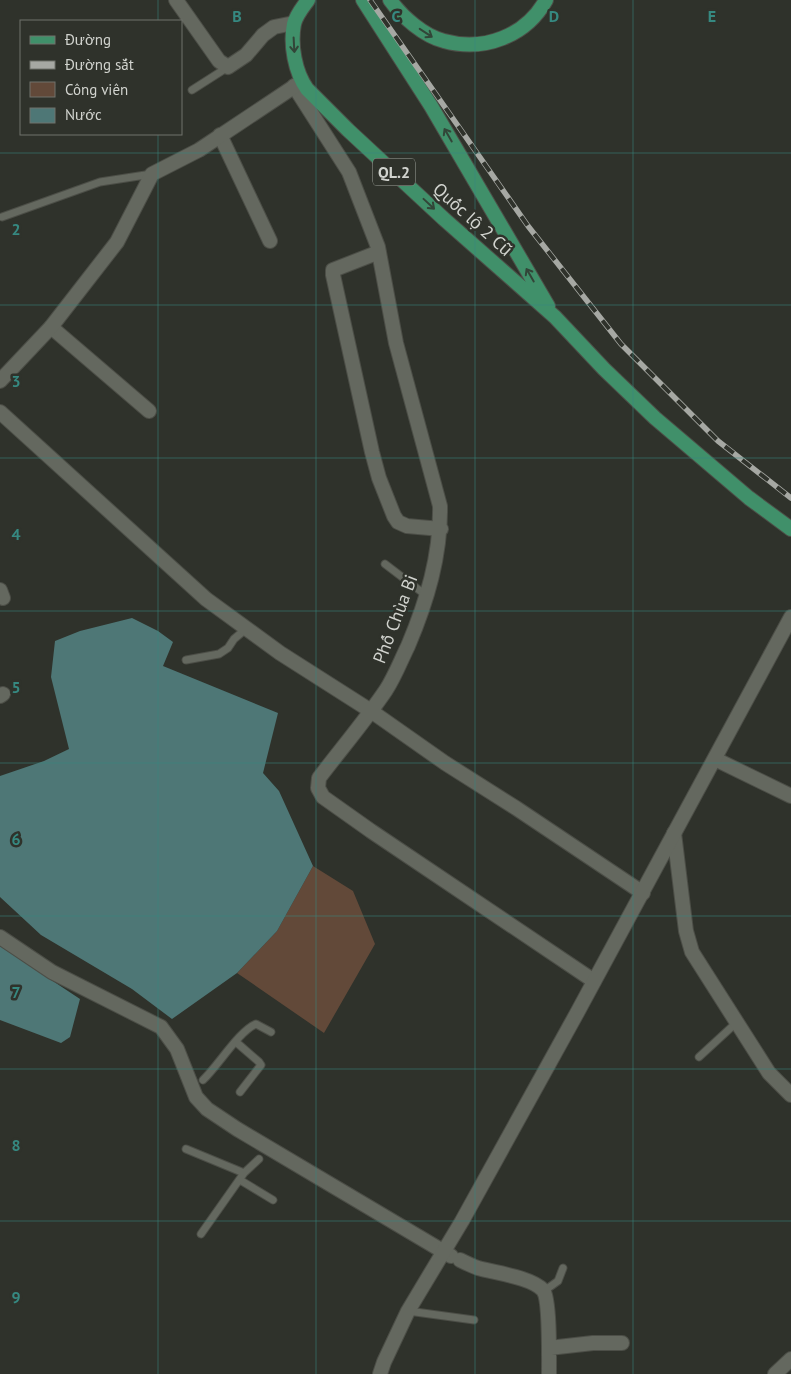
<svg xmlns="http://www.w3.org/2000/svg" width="791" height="1374" viewBox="0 0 791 1374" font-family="'PT Sans',sans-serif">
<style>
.green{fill:#624939}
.water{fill:#4e7776}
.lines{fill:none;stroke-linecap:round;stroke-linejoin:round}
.service-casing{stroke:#4c4e47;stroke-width:9}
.minor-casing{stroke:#4c4e47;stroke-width:16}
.tertiary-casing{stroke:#4c4e47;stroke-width:16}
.primary-casing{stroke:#4c4e47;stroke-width:16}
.service{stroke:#64685f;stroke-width:7}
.minor{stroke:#64685f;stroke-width:14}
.tertiary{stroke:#64685f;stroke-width:14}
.primary{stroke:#40906a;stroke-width:14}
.rail-casing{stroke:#a6a8a3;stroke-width:5.5}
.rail{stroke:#2f322b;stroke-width:4;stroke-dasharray:11;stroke-linecap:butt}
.oneway{stroke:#324538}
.grid{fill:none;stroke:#368981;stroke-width:1;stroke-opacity:0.55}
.labels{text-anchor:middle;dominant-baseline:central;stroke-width:5;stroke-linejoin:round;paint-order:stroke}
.shield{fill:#2f322b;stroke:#a0a39d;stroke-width:1}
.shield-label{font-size:16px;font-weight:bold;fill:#d1d3ce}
.street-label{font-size:18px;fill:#d1d3ce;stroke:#2f322b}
.grid-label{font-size:16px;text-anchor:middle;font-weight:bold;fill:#368981;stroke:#2f322b;stroke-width:5;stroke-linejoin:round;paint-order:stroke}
</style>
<rect width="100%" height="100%" fill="#2f322b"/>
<path class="green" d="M313 866 353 891 375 944 324 1033 237 973 277 931Z"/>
<path class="water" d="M132 618 158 631 173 642 163 666 278 713 263 773 279 791 313 866 277 931 237 973 172 1019 132 989 41 935 0 897V776L44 761 69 749 51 677 55 641 80 631Z
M0 946 80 999 70 1037 61 1043 0 1020Z"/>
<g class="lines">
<g class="service-casing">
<path id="service" d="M192 90 228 67
M2 217 100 182 152 174
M385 564 427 596
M186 660 219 654 228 648 234 639 247 628
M236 1042 259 1062 261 1065 240 1092
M699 1057 736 1023
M203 1080C218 1066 239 1031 256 1024L271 1032
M186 1149 244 1173
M240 1180 273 1200
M201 1234 244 1173 259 1159
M544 1291 558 1281 563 1268
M408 1311 474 1320"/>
</g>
<g class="minor-casing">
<path id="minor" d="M176 0 219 61 228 67 246 55 263 35 274 27 294 23
M294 86 349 172 378 247 396 343 440 506C441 555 427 601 408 646 401 660 395 676 386 690 365 721 341 749 319 778L318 788 323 797 371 831 594 981
M220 135 270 241
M379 252 333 270V275L372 452 379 478 394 516 398 522 407 526 441 529
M51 327 149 411
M0 412 206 599 280 653 371 711 445 763 516 808 643 893
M0 590 3 598
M0 696 3 694
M715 759 791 796
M674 833 686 931 692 952 769 1073 791 1095
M0 937 52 972 161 1027 177 1049 196 1097 207 1109 237 1129 451 1256
M460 1260C466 1263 472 1266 478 1268 495 1273 531 1277 543 1290 550 1299 549 1359 549 1374
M549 1348 593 1343H622
M775 1374 791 1359"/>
</g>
<g class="tertiary-casing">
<path id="tertiary" d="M0 381 51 327 117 242 152 174 199 150 301 82
M380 1374 384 1362 408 1311 462 1221 577 1013 791 617"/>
</g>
<g class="primary-casing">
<path id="primary" d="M308 0C303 7 296 15 294 24 290 45 295 72 307 89L348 130 444 219 555 317 604 369 655 418 749 498 791 529
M363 0 431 106 548 306
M390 0C402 17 424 36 444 41 484 52 526 36 546 0"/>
</g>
<use href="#service" class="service"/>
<use href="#minor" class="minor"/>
<use href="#tertiary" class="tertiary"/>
<use href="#primary" class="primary"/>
<g class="rail-casing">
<path id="rail" d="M370 0 528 226 621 344 718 441 791 498"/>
</g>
<use href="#rail" class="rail"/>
</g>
<defs><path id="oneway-shaft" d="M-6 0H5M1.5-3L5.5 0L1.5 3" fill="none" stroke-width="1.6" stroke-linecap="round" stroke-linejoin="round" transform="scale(1.25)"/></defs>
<g class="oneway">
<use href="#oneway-shaft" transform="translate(426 33) rotate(33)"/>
<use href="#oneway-shaft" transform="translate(294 45) rotate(87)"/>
<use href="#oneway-shaft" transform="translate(448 135) rotate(-120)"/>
<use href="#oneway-shaft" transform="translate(429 204) rotate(43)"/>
<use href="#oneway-shaft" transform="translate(530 275) rotate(-120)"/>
</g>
<path class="grid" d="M158 0V21M316 0V1374M475 0V1374M633 0V1374M158 134V1374M0 153H791M0 305H791M0 458H791M0 611H791M0 763H791M0 916H791M0 1069H791M0 1221H791"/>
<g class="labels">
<rect class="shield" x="373" y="158.5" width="42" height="27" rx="4"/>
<g class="shield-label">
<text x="394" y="172">QL.2</text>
</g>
<g class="street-label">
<text transform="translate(473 219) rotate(42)">Quốc lộ 2 Cũ</text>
<text transform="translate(395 619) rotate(-69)">Phố Chùa Bi</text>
</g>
</g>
<g class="grid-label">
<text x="237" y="22">B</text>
<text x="396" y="22">C</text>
<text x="554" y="22">D</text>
<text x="712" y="22">E</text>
<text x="16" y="235">2</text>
<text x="16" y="387">3</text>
<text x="16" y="540">4</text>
<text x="16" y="693">5</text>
<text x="16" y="845">6</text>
<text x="16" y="998">7</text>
<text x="16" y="1151">8</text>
<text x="16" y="1303">9</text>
</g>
<rect x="20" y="20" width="162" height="115" fill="#2f322b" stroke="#70726c"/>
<rect x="30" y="36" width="25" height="8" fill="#40906a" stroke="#70726c"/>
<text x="65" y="45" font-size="15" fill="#d1d3ce">Đường</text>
<rect x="30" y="61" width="25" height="8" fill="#a6a8a3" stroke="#70726c"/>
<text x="65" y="70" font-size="15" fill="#d1d3ce">Đường sắt</text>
<rect x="30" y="82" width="25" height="15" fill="#624939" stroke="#70726c"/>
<text x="65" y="95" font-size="15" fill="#d1d3ce">Công viên</text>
<rect x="30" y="108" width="25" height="15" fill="#4e7776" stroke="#70726c"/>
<text x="65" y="120" font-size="15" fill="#d1d3ce">Nước</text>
</svg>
